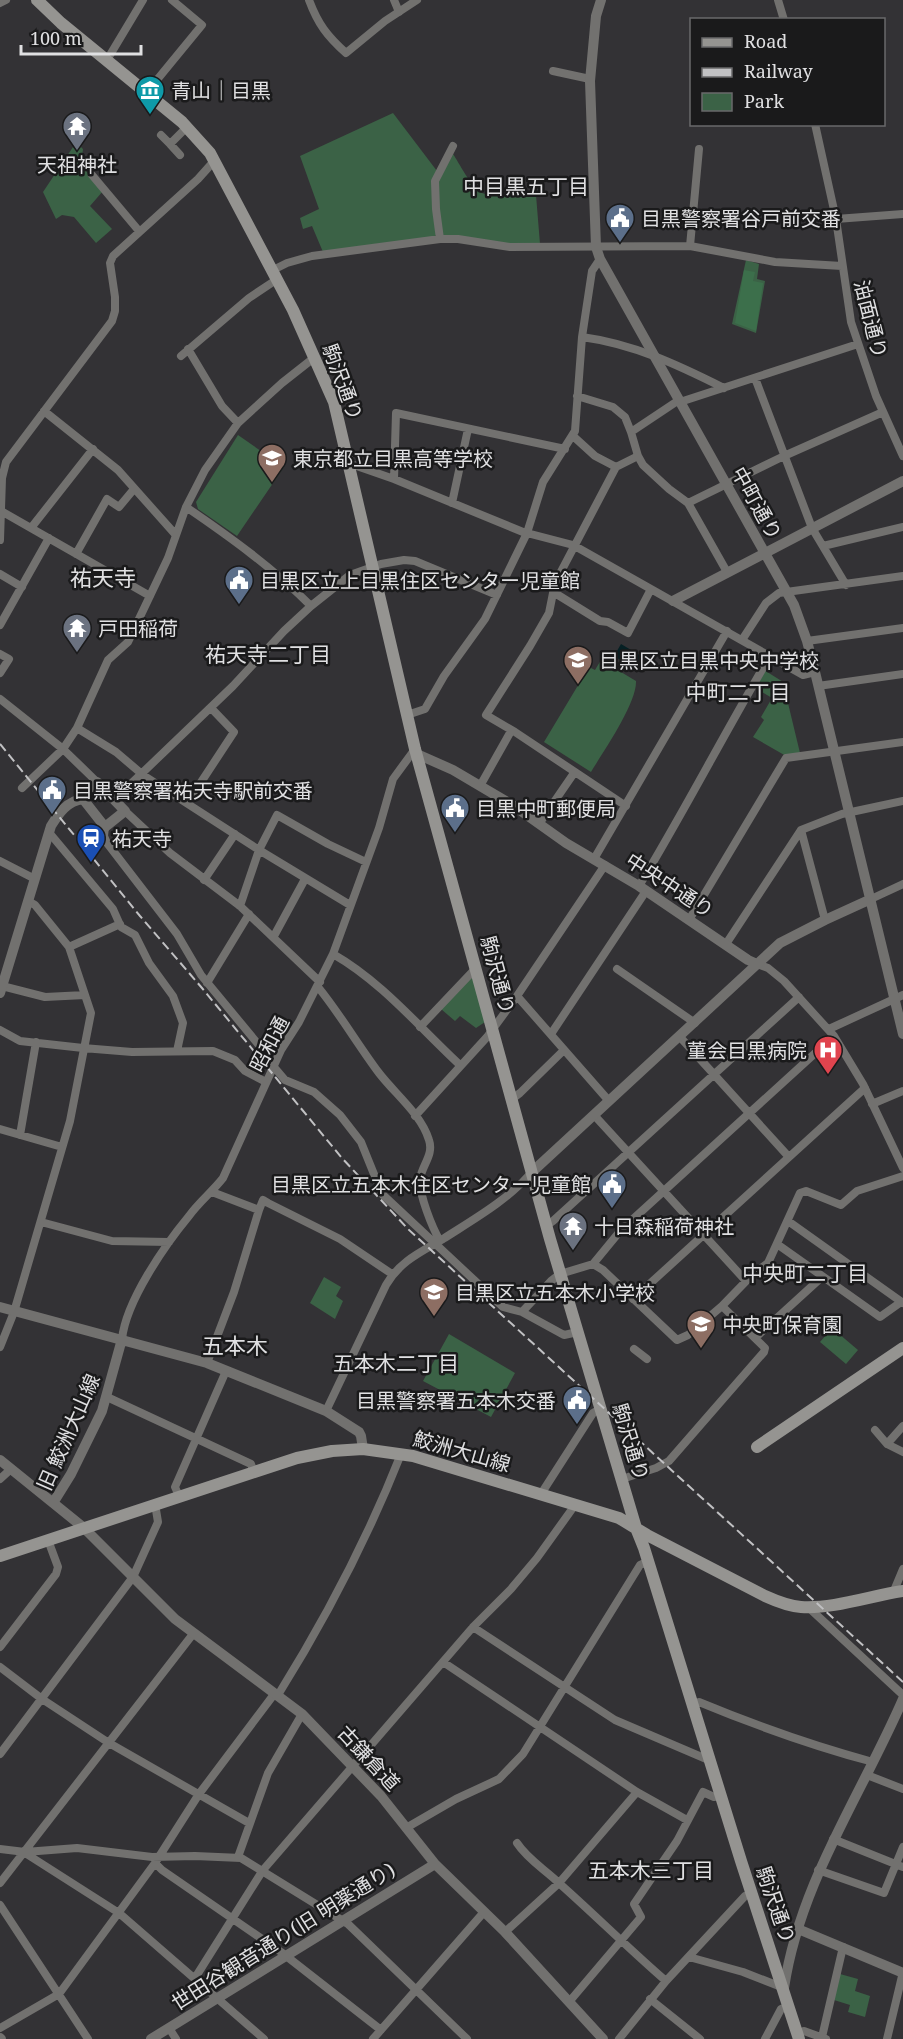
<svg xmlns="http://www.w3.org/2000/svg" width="903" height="2039" viewBox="0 0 903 2039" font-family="'Noto Serif','Noto Sans JP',serif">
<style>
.green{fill:#3b6246}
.forest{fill:#3c6f4b}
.water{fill:#062024}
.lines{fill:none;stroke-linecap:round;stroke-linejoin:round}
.minor{stroke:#72716f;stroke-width:8}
.tertiary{stroke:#72716f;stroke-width:10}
.secondary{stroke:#959491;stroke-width:12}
.rail{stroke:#c1c1c3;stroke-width:2;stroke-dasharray:9 4.5;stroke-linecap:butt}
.labels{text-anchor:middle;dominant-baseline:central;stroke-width:5;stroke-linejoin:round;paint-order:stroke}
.poi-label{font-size:20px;fill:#e0e0e2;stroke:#1a1a1b;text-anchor:start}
.street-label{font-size:20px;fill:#e0e0e2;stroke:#1a1a1b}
.neighbourhood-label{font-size:21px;fill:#e0e0e2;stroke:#1a1a1b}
.quarter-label{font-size:22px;fill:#e0e0e2;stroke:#1a1a1b}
</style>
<rect width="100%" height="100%" fill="#333235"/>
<path class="green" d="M393 113 437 171 436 235 434 237 323 252 312 226 303 229 300 218 319 209 300 156Z
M80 146 83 149 81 165 103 191 90 206 112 229 96 243 74 217 62 215 56 219 43 192 73 147 76 149Z
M453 154C459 163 471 186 480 192 490 198 522 194 536 195L540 244H503L445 237 442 234 438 208V182Z
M746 260 759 264 757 279 765 281 756 333 732 324Z
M238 435 284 467 237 536 198 509 196 502Z
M601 660 636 681C637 703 603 752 591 772L544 742 589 667 595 670Z
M764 670 788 685 787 699 800 753 786 756 753 737 764 720 761 717 772 698 754 687Z
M473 975 485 1022 476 1028 460 1016 455 1021 441 1009Z
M324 1277 341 1287 336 1296 343 1301 335 1319 310 1303Z
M832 1328 858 1350 846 1364 820 1342Z
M449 1334 515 1373 491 1417 423 1381Z
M840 1974 858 1979 855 1991 870 1996 865 2017 848 2012 850 2005 834 2000Z"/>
<path class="forest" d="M744 270 755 272 753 281 763 283 756 331 735 323Z"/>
<path class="water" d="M621 644 648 660 640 672 614 656Z"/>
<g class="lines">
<path class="minor" d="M309 0C318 24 327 36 346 53L385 21 417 0
M394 0 399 12
M778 0 784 20
M0 3 6 0
M107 60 143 0
M553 71 590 79
M147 92 202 25 172 0
M815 124 836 219 851 322 876 396 903 456
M161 135 170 144
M180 155 170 144 187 127
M92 175 139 231
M836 219 903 214
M440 239 436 209 435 181 453 146
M690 246 699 149
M271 271 287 263 312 256 440 239H458L510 247 690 246 775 262 842 266
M582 337C634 344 678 365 724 388
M188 349 222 406 238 423
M181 356 249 298 276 280
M755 378 812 528 846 585
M577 396 613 407 625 417 631 432 638 456 643 465 669 489 688 503 727 572
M680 402 858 344
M44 411 118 470 175 534
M631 432 679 400
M573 436 595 456 616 467
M348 463 394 479 523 532 573 545 803 675 815 672
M394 479 396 413 565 449
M452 503 468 429
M688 503 784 456 883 412
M186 507C230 537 273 568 311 606
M1 511 150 596
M31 528 93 449
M0 540 2 478 6 462 112 321 115 311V297L110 263 113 256 198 179 215 160
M823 546 903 527
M76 554 107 499 119 507 134 489
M0 574 22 587
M553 595H558L600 621 608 622 628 633 651 589
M0 625 49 538
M742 640 766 603 779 593 903 576
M807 641 903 628
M0 654 9 659 0 673
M818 686 903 674
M0 699 63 749 97 782
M407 715 425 709 444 676 485 619 527 533 543 482 575 431 582 337 592 271 600 259
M77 728 116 752 143 775 259 850 350 905
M480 786 511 731
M22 788 63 749 77 728 108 660 128 642 168 558 186 507 205 470 238 423 282 383 315 357
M114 800 233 686 284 631 311 606 350 575 381 564 404 560 415 561 497 595
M188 802 234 732 211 708
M626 806 515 732 486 715 530 646 549 613 555 583 616 467 638 456
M125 811 170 853 240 906 320 982
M539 824 574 773
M105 827 104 836 107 843 177 934 201 975 258 1044 281 1050
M801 830 825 920
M48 835 52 836 113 909 121 927 135 935 149 963 173 996 183 1023 177 1051
M594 859 727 631
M0 861 35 879
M204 880 235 834
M639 886C685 810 725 732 770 656
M871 899 903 884
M240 906 259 850 277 815 328 844 366 862
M689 920 786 758 903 742
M274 936 305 879
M726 944 801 830 842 814 903 801
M69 947 120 924
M333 954C382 982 419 1027 460 1065
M757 964 768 968 784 981 834 1036 863 1084 903 1168
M617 969 695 1023
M207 983 249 914
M2 986 45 997 85 995
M318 987C340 1014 358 1045 379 1073 395 1094 421 1114 429 1140 434 1155 422 1165 420 1179 419 1195 432 1227 440 1241
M517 996 609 1101
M420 1027 476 968
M829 1029 903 995
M0 1030 20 1041 83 1048 132 1052 213 1051 235 1060 245 1071 266 1082
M551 1034 646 891
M680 1037 788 1156
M274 1067 285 1080 314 1092 340 1115 361 1142 382 1194 503 1307 522 1312 551 1281 560 1274 593 1264 621 1230 834 1036
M512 1099 520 1093 564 1050
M872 1104 903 1091
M594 1115 746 1281
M415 1116 487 1037 517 996 605 865
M0 1129 62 1147
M20 1135 36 1042
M212 1192 259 1210 263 1200 268 1203 340 1239 392 1274
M788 1221 903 1303
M41 1222 112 1241 169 1242
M546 1226 553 1221 799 997
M777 1244 880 1317 901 1302
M593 1264 603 1270 677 1340 688 1335 722 1306 753 1274 768 1263 800 1193 806 1191 841 1205 857 1191 903 1176
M633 1299 865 1088
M522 1312 564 1335 578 1332
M755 1338 822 1277
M122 1339C126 1301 165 1245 189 1216 199 1202 213 1191 223 1178L281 1050 299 1022 333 954 379 828 393 779 415 749
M0 1347 14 1312 70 1121 91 1013 69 947 35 905 28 901
M634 1349 647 1359
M207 1363 234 1292 259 1210
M107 1397 251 1464 254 1473
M326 1411 386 1285C400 1261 421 1252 443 1239 474 1219 508 1200 532 1172
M875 1430 887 1444 903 1452
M887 1444 903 1426
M0 1479 11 1469
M622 1479 656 1468 669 1461 764 1352 765 1348 722 1306
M541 1494 593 1413 600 1409
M179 1496 175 1487 226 1371
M893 1593 903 1569
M808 1607 903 1695
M473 1627 615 1720 711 1761
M0 1647 56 1574 58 1567 48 1540
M443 1662 637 1792 687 1820
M0 1667 42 1699 109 1743 249 1823
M278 1695C326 1618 367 1540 401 1454
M693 1704 699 1702C757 1726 813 1746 873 1762
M0 1754 133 1577 158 1522 155 1504
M867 1775 903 1789
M406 1828 456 1799 499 1779 523 1754 640 1565 647 1562
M833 1839 903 1867
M517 1843C528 1860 546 1870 560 1884 596 1916 629 1949 666 1981
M0 1849 25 1852 77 1848 152 1857 195 1856 241 1858 348 1924 467 2039
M25 1853 119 1913 264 2039
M238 1857 268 1773 302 1714
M155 1863 162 1870 281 1952 381 2030
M818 1870 884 1893 903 1847
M0 1883 193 1634
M0 1905 88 2039
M505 1932 559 1883 637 1792
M689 1957 743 1972 784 1988
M195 1978 263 1870 473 1627 511 1589 537 1558 575 1505
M650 1999 700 2039
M569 2002 641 1917 634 1904 677 1841 703 1792 714 1797 721 1796
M0 2028 59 1994 155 1863 199 1794 275 1693
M169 2028 176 2039
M797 2034 804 2031 826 2039
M822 2037 843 1947
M373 2039 484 1912
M619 2039 666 1981 745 1896 752 1893
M765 2039 781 2009 789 2006
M887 2039 903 1972"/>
<path class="tertiary" d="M601 0 596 16 590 81 596 247 600 259 794 605 807 641 815 672 903 1034
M673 601 903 481
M417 754 453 770 514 806 566 843 639 886 748 960 757 964
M97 782 125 811 105 827 83 799 86 792Z
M0 993 51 826C59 813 67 801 83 799
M532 1172 780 943 825 920 871 899
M0 1307 207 1363 326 1411 359 1432 361 1436 363 1449
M0 1460 84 1528 175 1619 302 1714 381 1796 435 1864 505 1932 603 2039
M53 1503 71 1474 102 1411 122 1339
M798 1929 903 1973
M784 1988C800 1882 861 1796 903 1699
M0 2038 1 2039
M151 2039 435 1864"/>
<path class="secondary" d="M37 0 61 23 182 122 210 153 293 310 334 402 415 749 550 1239 636 1528 644 1548 741 1861 799 2039
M757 1447 903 1348
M0 1556 297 1458 332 1451 363 1449 413 1456 619 1518 647 1535 765 1596C776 1601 788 1606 801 1607 834 1609 870 1596 903 1591"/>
<path class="rail" d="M0 744 140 916 202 988 341 1157 408 1229 903 1682"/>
</g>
<defs>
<g id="museum-pin" transform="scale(1.5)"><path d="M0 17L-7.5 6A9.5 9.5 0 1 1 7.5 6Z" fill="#0f9aa8" stroke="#1a1a1b"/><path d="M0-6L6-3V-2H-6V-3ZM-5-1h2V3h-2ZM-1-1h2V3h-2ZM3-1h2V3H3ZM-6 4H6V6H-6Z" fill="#fff"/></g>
<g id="temple-pin" transform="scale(1.5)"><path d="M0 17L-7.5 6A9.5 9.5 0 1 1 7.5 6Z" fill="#6b7280" stroke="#1a1a1b"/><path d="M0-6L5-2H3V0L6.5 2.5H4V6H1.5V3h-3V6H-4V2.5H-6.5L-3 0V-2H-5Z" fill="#fff"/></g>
<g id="civic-pin" transform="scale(1.5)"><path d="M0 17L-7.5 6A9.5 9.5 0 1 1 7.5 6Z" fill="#5c6f8a" stroke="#1a1a1b"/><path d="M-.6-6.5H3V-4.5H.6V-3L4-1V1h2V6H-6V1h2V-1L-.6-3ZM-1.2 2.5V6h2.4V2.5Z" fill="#fff"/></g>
<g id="school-pin" transform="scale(1.5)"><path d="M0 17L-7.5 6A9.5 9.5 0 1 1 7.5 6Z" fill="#8d6e63" stroke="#1a1a1b"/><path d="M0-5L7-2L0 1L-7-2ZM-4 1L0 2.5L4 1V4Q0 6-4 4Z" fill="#fff"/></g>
<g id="station-pin" transform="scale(1.5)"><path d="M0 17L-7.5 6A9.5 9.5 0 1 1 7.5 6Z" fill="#1a4fb4" stroke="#1a1a1b"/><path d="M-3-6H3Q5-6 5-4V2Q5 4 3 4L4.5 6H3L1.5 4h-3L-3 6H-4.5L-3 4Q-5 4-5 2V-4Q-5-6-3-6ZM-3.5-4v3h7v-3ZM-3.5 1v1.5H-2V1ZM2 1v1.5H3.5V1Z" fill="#fff"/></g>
<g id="hospital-pin" transform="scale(1.5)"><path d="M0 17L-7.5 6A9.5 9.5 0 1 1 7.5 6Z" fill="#e0444e" stroke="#1a1a1b"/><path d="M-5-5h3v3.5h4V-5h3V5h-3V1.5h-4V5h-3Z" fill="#fff"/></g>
</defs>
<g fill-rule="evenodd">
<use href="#museum-pin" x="150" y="90"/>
<use href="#temple-pin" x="77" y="126"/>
<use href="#civic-pin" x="620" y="218"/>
<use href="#school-pin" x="272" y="458"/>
<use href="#civic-pin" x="239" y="580"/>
<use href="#temple-pin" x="77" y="628"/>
<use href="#school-pin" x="578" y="660"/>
<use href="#civic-pin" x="52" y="790"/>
<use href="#civic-pin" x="455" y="808"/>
<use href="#station-pin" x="91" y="838"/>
<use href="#hospital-pin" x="828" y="1050"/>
<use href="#civic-pin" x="612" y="1184"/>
<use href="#temple-pin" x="573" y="1226"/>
<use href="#school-pin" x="434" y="1292"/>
<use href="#school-pin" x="701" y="1324"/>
<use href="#civic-pin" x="577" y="1400"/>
</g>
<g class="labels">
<g class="poi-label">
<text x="171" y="90">青山｜目黒</text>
<text x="77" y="164" text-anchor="middle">天祖神社</text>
<text x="641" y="218">目黒警察署谷戸前交番</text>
<text x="293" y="458">東京都立目黒高等学校</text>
<text x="260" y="580">目黒区立上目黒住区センター児童館</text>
<text x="98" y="628">戸田稲荷</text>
<text x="599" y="660">目黒区立目黒中央中学校</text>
<text x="73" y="790">目黒警察署祐天寺駅前交番</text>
<text x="476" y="808">目黒中町郵便局</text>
<text x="112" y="838">祐天寺</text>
<text x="807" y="1050" text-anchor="end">菫会目黒病院</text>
<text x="591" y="1184" text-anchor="end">目黒区立五本木住区センター児童館</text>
<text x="594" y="1226">十日森稲荷神社</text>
<text x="455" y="1292">目黒区立五本木小学校</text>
<text x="722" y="1324">中央町保育園</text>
<text x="556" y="1400" text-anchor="end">目黒警察署五本木交番</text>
</g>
<g class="street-label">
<text transform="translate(871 319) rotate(76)">油面通り</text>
<text transform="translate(343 382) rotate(70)">駒沢通り</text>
<text transform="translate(757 503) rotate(61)">中町通り</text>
<text transform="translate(670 885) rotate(33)">中央中通り</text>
<text transform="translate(498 975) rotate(75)">駒沢通り</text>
<text transform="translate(269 1044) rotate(-62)">昭和通</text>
<text transform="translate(68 1432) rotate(-66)">旧 鮫洲大山線</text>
<text transform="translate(631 1442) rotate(73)">駒沢通り</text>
<text transform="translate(462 1451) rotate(16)">鮫洲大山線</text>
<text transform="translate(369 1758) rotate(47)">古鎌倉道</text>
<text transform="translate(776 1905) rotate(71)">駒沢通り</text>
<text transform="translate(283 1936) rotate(-32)">世田谷観音通り(旧 明薬通り)</text>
</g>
<g class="neighbourhood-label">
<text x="526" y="186">中目黒五丁目</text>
<text x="268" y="654">祐天寺二丁目</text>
<text x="738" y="692">中町二丁目</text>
<text x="805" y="1273">中央町二丁目</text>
<text x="396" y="1363">五本木二丁目</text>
<text x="651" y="1870">五本木三丁目</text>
</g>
<g class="quarter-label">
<text x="103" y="577">祐天寺</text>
<text x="235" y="1345">五本木</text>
</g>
</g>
<rect x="690" y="18" width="195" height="108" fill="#1a1a1b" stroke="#69696b" stroke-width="1.5"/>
<rect x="702" y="38" width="30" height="9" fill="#959491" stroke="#69696b" stroke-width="1.5"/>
<text x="744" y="48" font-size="18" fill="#e0e0e2">Road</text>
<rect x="702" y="68" width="30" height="9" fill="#c1c1c3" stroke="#69696b" stroke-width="1.5"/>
<text x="744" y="78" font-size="18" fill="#e0e0e2">Railway</text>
<rect x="702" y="93" width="30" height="18" fill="#3b6246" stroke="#69696b" stroke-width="1.5"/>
<text x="744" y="108" font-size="18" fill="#e0e0e2">Park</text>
<path d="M21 45v9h120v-9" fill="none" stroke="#e0e0e2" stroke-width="3"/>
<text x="30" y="45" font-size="18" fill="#e0e0e2" stroke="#1a1a1b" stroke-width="4.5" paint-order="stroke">100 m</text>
</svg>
